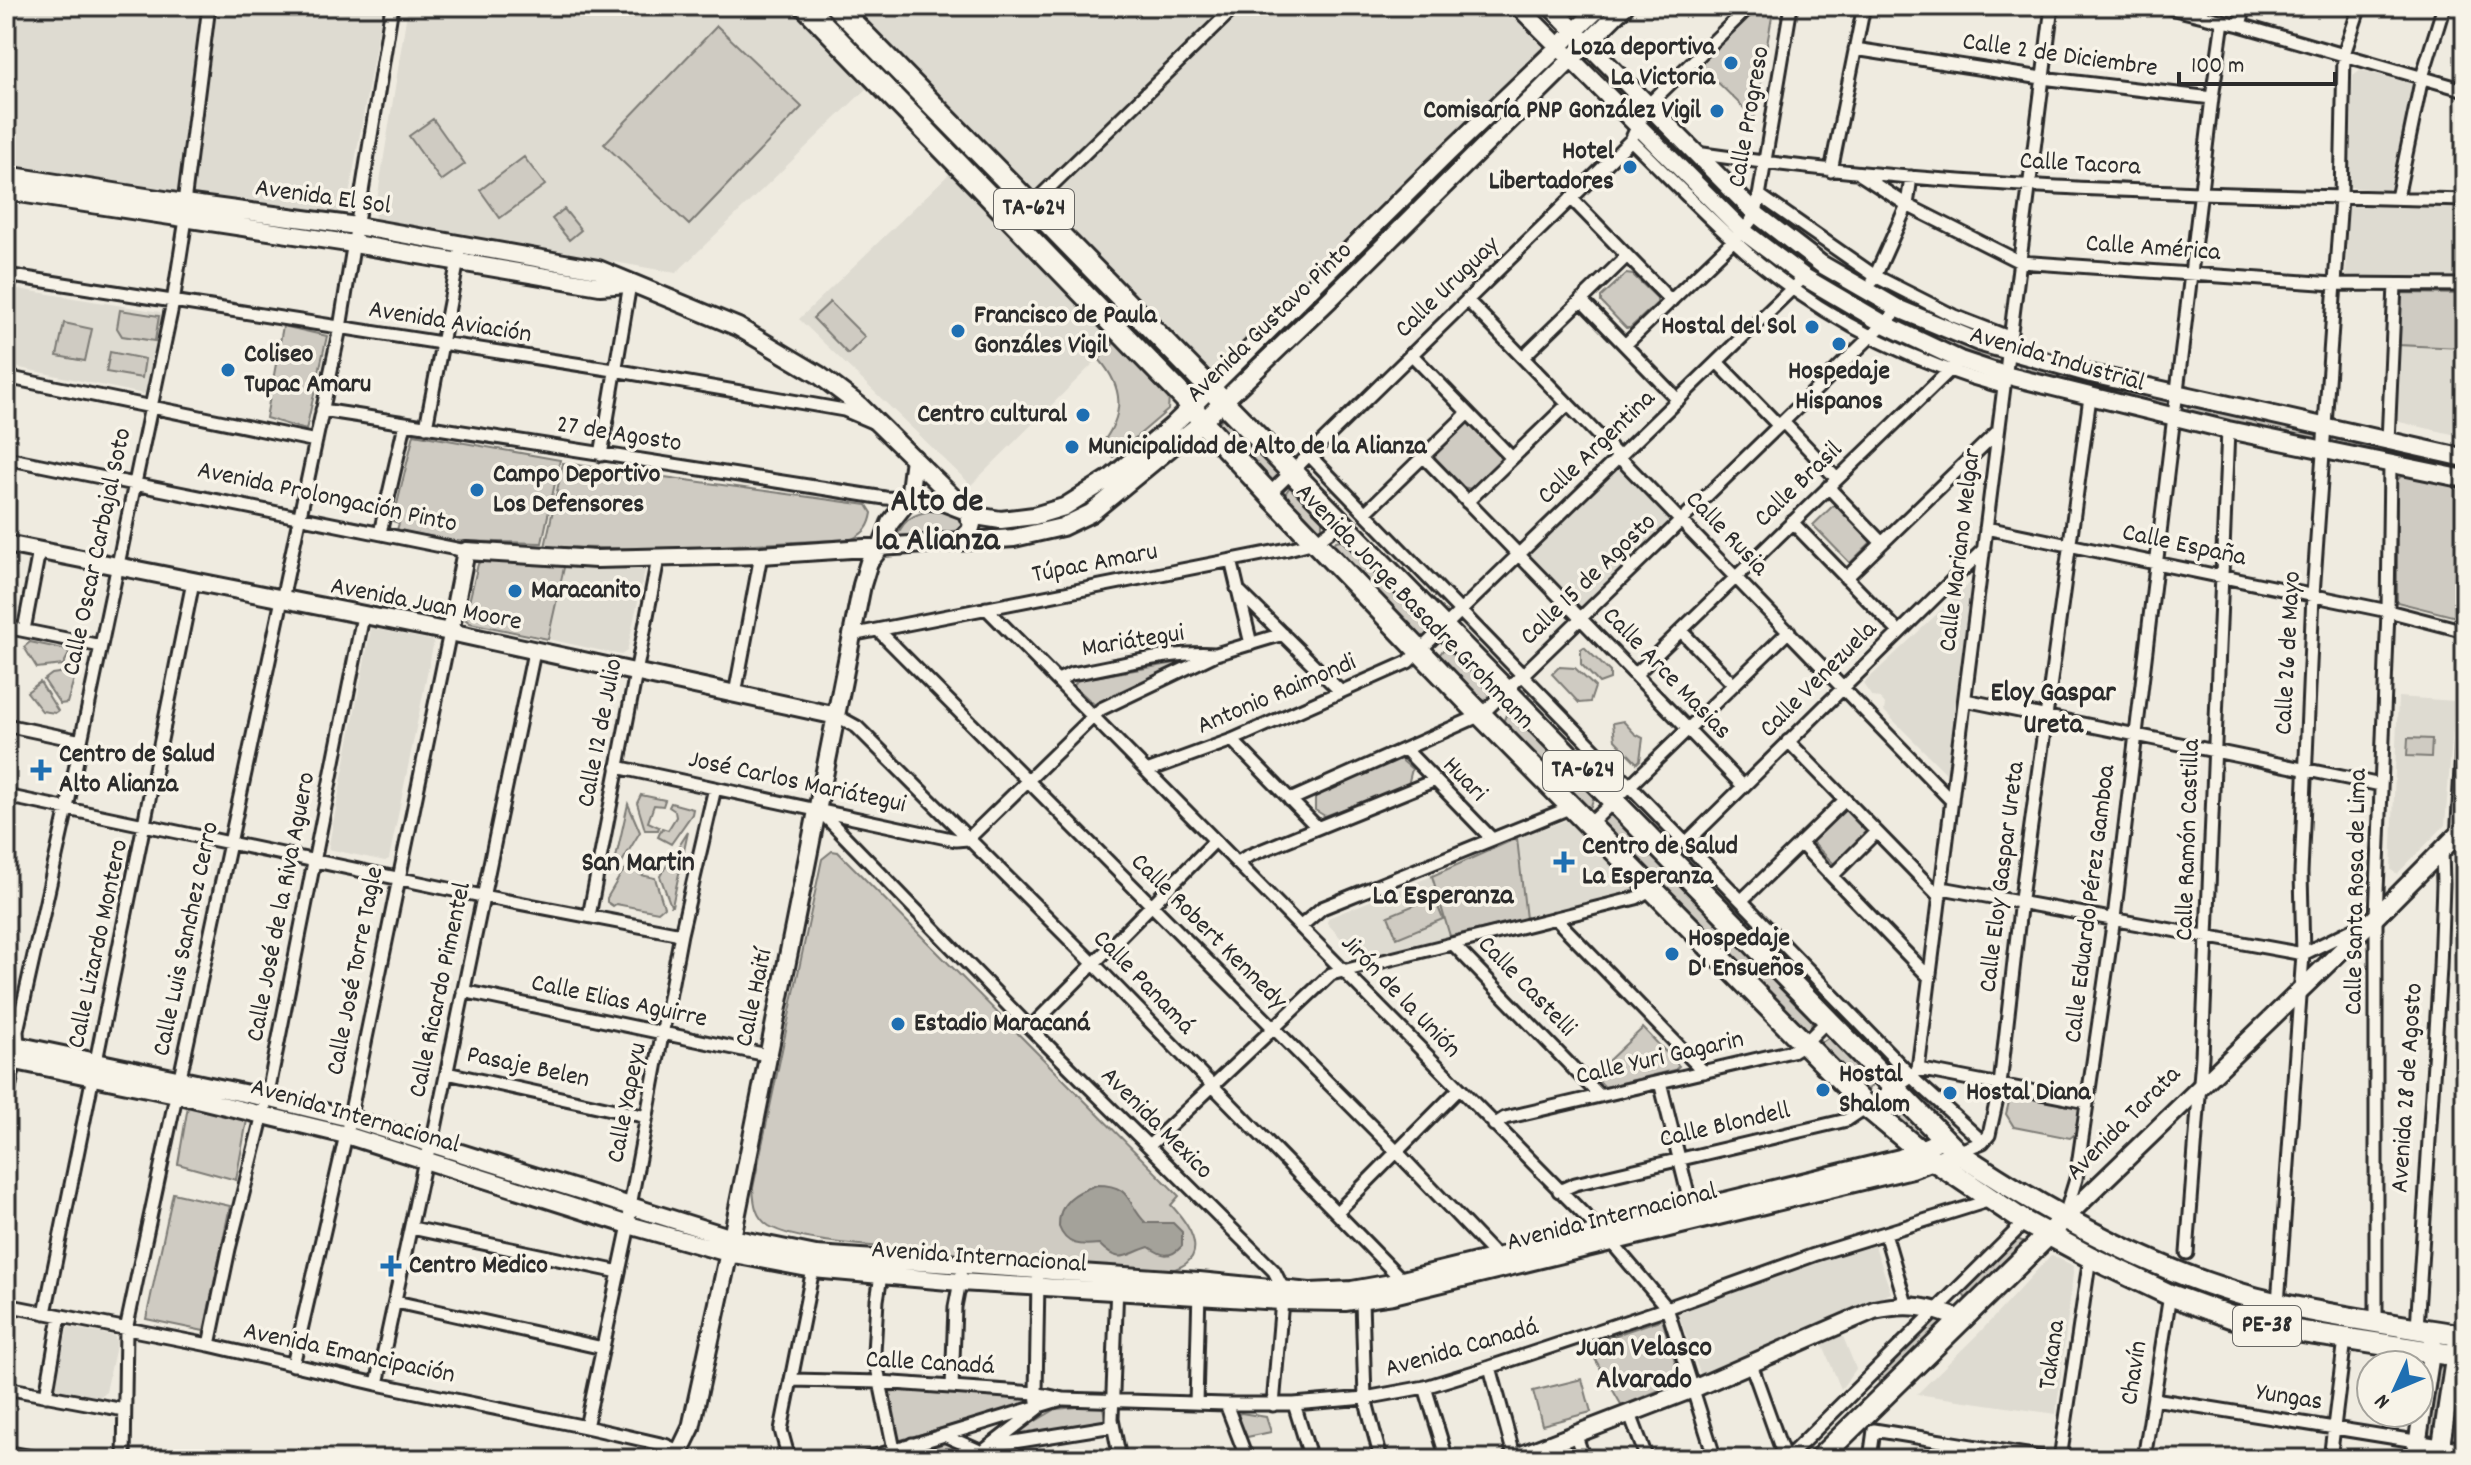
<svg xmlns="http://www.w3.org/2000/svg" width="2471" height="1465" viewBox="0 0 2471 1465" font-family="Dekko,sans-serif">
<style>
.built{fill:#dedbd1}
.green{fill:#cfcbc2;stroke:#7d7b76;stroke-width:2}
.water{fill:#a4a29a;stroke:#74726e;stroke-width:2}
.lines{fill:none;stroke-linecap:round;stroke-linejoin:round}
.street-casing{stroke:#2b2b2b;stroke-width:17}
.secondary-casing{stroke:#2b2b2b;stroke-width:22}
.highway-casing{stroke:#2b2b2b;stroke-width:26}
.street{stroke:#f7f3e8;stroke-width:11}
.secondary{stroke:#f7f3e8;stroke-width:16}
.highway{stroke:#f7f3e8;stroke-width:20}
.poi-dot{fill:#1f6fb2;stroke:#f7f3e8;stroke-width:3}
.labels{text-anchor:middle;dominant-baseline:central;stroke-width:7;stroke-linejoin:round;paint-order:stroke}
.shield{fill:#f7f3e8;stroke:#686764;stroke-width:2}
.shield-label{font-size:24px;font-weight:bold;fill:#2b2b2b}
.poi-label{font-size:26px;font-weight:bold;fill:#2b2b2b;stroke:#f7f3e8;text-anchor:start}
.street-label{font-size:26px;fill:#2b2b2b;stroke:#f7f3e8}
.neighbourhood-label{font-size:28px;font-weight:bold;fill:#2b2b2b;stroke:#f7f3e8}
.district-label{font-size:34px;font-weight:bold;fill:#2b2b2b;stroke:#f7f3e8}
</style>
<rect width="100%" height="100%" fill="#efebe0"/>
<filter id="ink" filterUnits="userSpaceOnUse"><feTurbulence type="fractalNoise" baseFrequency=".0125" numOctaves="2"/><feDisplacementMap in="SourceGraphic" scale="16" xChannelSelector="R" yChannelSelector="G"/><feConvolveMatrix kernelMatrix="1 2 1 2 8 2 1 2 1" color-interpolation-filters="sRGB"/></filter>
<g filter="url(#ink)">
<path class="built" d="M6 6H383L344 223 6 169Z
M408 6H791L869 86 676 273 374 219Z
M852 6H1507L1545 45 1209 377 1045 210Z
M2361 70 2410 83 2412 89 2390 187 2387 191 2349 187 2353 76Z
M950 173 1115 342 971 485 799 319Z
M2348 201 2465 205V278L2397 280 2346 275Z
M6 287 160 312 165 317 150 390 143 394 6 365Z
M2398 345 2465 348V437L2395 421Z
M1619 457 1682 520 1581 619 1519 555Z
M565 563 640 566 645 570 627 651 621 655 548 639Z
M1974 579 1979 582 1955 775 1949 776 1884 711 1885 704 1880 698 1872 697 1863 684Z
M371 628 434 641 389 859 385 861 328 849Z
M2398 697 2455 701 2445 825 2397 874 2391 870Z
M1567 820 1632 886V892L1611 895 1526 919 1517 838Z
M1432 876 1450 936 1359 958 1327 923 1328 918Z
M1874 1243 1891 1293 1702 1379 1678 1313Z
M2051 1255 2074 1266 2056 1414 1917 1394 1981 1331Z
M68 1327 114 1336 117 1341 106 1392 99 1397 55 1389Z
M1840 1329 1856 1369 1841 1389 1821 1341Z"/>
<path class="green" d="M1756 6H1774L1764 61 1758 67 1762 72 1754 118 1699 64Z
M717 26 802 107 689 225 604 144Z
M1586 53 1639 104 1636 111 1631 112 1581 61Z
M433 119 465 164 441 181 409 136Z
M1657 124 1743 210 1739 218 1652 130Z
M524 157 545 185 500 218 480 190Z
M564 209 581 230 569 240 552 219Z
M1027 215 1104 294 1097 297 1025 222Z
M1760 227 1886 307 1884 311 1877 313 1820 280 1757 233Z
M1626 274 1633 275 1657 298V303L1630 328H1626L1601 302V297Z
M2402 293 2461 294V348L2398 345Z
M1115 300 1194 384 1195 387 1190 389 1185 386 1108 305Z
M830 302 865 337 848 354 813 318Z
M120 310 159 316 155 341 122 336 117 328Z
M1902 316 2001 355 2003 360 1996 367 1948 348 1897 322Z
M64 323 92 329 85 361 57 356Z
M283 326 327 336 306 430 266 418Z
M1115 342 1169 397 1168 410 1113 457 1101 445C1125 414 1124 388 1099 359Z
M110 352 145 359 142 378 106 372Z
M2022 361 2172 399 2168 408 2020 371 2019 363Z
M2191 403 2317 430 2319 439 2313 442 2189 413 2186 411Z
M1222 418 1274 468 1278 476V481L1270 484 1217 426Z
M1465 422 1473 424 1502 454 1501 460 1472 489 1462 487 1435 459 1436 450Z
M414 434 560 460 542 543 454 541 397 530 399 523 393 521Z
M2339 437 2465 463V474L2337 447 2335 443Z
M563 463 867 505 872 513C870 526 865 533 852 539L659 549 545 547Z
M2404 474 2465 487V576L2462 617 2460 618 2397 602V480Z
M1289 488H1293L1322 517V527L1315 531 1283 497Z
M1837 502 1873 540 1850 563 1813 525Z
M940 509 955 513 965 525 961 530 897 537C903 516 921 512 940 509Z
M1341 540 1426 623 1430 633 1422 641 1331 549 1336 541Z
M484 559 565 563 548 639 470 623 465 619 478 564Z
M30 642 68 650 69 654 63 665 37 668 24 647Z
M1584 647 1610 672V679L1599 683 1581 664V649Z
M1443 650H1451L1486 686 1490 696 1487 702 1480 704 1438 657Z
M1205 658 1209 659 1095 705 1074 686 1077 680 1088 678Z
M1559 667 1575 668 1595 687 1590 702 1579 703 1552 674Z
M65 672 74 679 67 703 60 704 44 680 52 674Z
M40 682 58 711 55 713 42 711 27 692Z
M1512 714 1594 796 1591 806 1586 809 1501 727 1506 715Z
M1623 721 1635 734 1643 738 1640 760 1637 763 1615 740 1613 723Z
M2408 738 2432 739 2431 757 2407 756Z
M1399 758 1412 769 1408 785 1325 816 1315 810V795Z
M641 795 665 800 663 806 654 805 648 822 659 827 658 830H645L637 803Z
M671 803 693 809 692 814 671 844 658 837 662 828 668 830 676 817 675 811 669 807Z
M628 804 640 832 616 872 613 871Z
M1844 807 1849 808 1869 828V835L1835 865 1813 843V838Z
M1607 816H1614L1619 819 1808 1014 1812 1018 1811 1027 1805 1031 1602 827V821Z
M688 832 672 906H671L660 876Z
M1517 838 1526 919 1450 936 1432 876Z
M832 851 838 852 1179 1196 1171 1205C1195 1231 1212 1264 1162 1272 1077 1264 992 1257 907 1249 873 1246 796 1242 769 1226 755 1217 754 1203 753 1188L822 859Z
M630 865 641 875 655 878 664 907 658 912 616 904 613 906 607 902V898L621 874Z
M1434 897 1443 919 1397 938 1388 916Z
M1643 1028 1679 1066 1675 1070 1605 1087 1593 1075Z
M1828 1038 1835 1040 1868 1074 1872 1080V1086L1865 1092 1820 1047 1822 1042Z
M2011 1094 2076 1105 2080 1109 2078 1132 2070 1138 2014 1127 2006 1114Z
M1892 1099 1927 1134 1924 1142 1881 1108 1884 1101Z
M188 1106 247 1120 236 1180 178 1164Z
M173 1193 230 1206 204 1331 146 1319Z
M2071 1231 2152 1268 2418 1337 2412 1342C2341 1329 2268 1322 2200 1298 2155 1282 2114 1260 2072 1238Z
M2017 1239 2024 1242V1246L1969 1299H1966L1962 1292Z
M1938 1316 1945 1319V1324L1884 1384 1879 1382 1877 1377 1880 1373Z
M1662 1319 1681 1381 1622 1406 1587 1345Z
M2442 1365H2446L2437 1439 2427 1434 2436 1372Z
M1582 1379 1591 1412 1542 1425 1533 1391Z
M890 1391 1027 1394 1028 1403 894 1442Z
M1099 1405 1103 1407 1106 1424 1007 1438 1056 1409Z
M1241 1413 1266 1417 1271 1432 1247 1437 1236 1415Z
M945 1443 971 1453 976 1459H929L927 1449Z"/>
<path class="water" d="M1097 1185C1133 1185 1126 1204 1146 1223H1173L1182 1232V1246C1170 1259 1162 1256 1149 1247 1126 1254 1120 1266 1099 1244 1081 1246 1066 1246 1059 1227 1058 1202 1075 1192 1097 1185Z"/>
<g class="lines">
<g class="street-casing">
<path id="street" d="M2162 6 2240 25 2465 90
M2240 25 2245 6
M1855 49 2042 78 2212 98
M1631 140C1673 181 1714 225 1759 263 1831 322 1914 363 2003 387
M1696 153C1950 190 2208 194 2465 200
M1831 171 1864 6
M1861 175 1907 205 2020 262 2334 284 2465 285
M1759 195 1875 276 1954 316 2011 338
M1571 198 1671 301
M2397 198 2422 77 2444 6
M1014 222 1236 6
M6 275 614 370 844 410 872 422
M1873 281 1907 205 1911 177
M1467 300 1952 801
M1581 300 1678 400
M1625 345 1743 231 1756 214 1791 6
M1411 354 1512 458
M1523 357 1627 256
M1717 362 1779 426
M6 377 316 441
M322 410 885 498 909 499
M1783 422 1837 479
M426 427 459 255
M2388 441 2395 285
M1308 454 1918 1083 1983 1142
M601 455 630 284
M1423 456 1743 786
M6 458 466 551
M1828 487 1882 543
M1269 494 1631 140 1647 106 1750 6
M1467 502 1568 404
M1365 513 1468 413
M1792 522 1899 632
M1986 528 2388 611 2465 631
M380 533 405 424
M1231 560 1251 644
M1846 578 1998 431
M1237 589 1341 692
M986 608 1612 1243 1667 1308 1715 1459
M6 627 101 646
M24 630 39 551
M878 630 1397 1152 1496 1256 1499 1263
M1681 631 1733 684
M851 635 1288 549 1315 542 1341 523
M1635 675 1954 366
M1058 680 1071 674C1119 666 1167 651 1215 654
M735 694 761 555
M1965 700 2381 785
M837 716 857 727 1094 964 1405 1283
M6 725 81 741
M1232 740 1317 827
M1788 741 1940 897
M1406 750 1492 839
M617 767 956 840 968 839 1101 709 1216 654 1283 634
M1147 771 1232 740 1408 662 1804 277
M6 796 482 896 681 934
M1290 800 1481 715 1899 309
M819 810 1030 1028 1274 1271 1283 1289 1273 1405
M1589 825 1789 631
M1686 843 1984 549
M1800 843 1930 978
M1237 863 1248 856 1433 781
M1832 876 1876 832
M1942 888 2303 954 2364 924
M1742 900 1845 800
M589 916 658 559
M1555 918 1704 1072
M1300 927 1322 908 1572 807
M1453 944 1600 1096
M463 991 767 1055
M1030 1028 1215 841
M1918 1069 2087 1102
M447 1073 647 1117
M1660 1082 1693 1214
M6 1103 18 1046 17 1031 67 808 173 302 186 219 184 203 209 6
M1494 1125 1505 1118 1792 1051 1805 1043 1827 1021
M1149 1146 1331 974 1636 898 1652 889
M1957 1152 1983 1142 1989 1135 2000 1085 2022 891 2090 397
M1559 1191 1575 1184 1847 1120 1913 1076 1918 1069 2052 6
M1337 1212 1459 1089
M2065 1215 2076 1179 2114 918 2212 98 2223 21
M412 1228 619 1272
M1885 1233 1906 1304
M2187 1253 2202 1057 2228 430
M882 1270 877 1300 874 1353 896 1459
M1117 1284 1112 1419 1120 1459
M1358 1296 1362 1301 1365 1398 1381 1459
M396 1302 603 1348
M2278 1304 2303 954 2301 873 2313 595 2341 198 2344 54 2360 6
M6 1305 209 1345 377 1384 586 1427 665 1445 681 1452
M45 1313 193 582
M2376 1322V917L2388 611 2390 464
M2417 1328 2440 968 2443 884 2442 851
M209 1345 229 1249 267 1098 363 616
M1751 1364 1785 1459
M293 1365 346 1135 450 632
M1490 1367 1515 1459
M793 1380 880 1382 1036 1393 1063 1399 1226 1404H1294L1365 1398 1425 1387 1490 1367 1667 1308 1814 1255 1991 1200
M377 1384 425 1160 432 1143 534 652
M952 1387 955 1307 961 1276
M1425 1387 1447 1459
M6 1388 124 1410
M46 1396 60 1316
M2154 1399 2465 1449
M1196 1403 1199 1290
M1226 1404 1247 1459
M1294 1404 1311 1459
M1630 1414 1647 1459
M586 1427 629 1225 630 1206 681 934 715 788
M1874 1430 2051 1459
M944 1435 982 1452
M1576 1436 1584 1459
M912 1444 916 1459
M995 1445 1113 1426
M6 1452 43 1459
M982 1452 1038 1409 1036 1393 1038 1280
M124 1459 126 1330 340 328 392 6
M789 1459 781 1430 814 1264
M866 1459 1062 1399
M1786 1459 2025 1222
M1870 1459 1874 1430
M2060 1459 2090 1257
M2144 1459 2170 1295
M2330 1459 2345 1339"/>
</g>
<g class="secondary-casing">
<path id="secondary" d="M1518 6 1743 231 1804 277 1884 324 1960 360 2005 375 2228 430 2465 479
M1550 6 1756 214 1821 264 1899 309 1981 343 2091 374 2465 458
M6 175 184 203 357 226 598 269 738 327 819 375 860 406 965 509 972 524 970 531 959 542
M6 191 354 244 600 286 629 284
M909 499 943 502 982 517 1001 520 1034 516 1064 507 1112 477 1172 426 1448 153 1601 6
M6 544 450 632 837 716
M450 632 466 551 596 559 761 555 1014 538 1062 527 1091 513 1202 422 1329 300 1625 6
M2460 832 2465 742
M6 1043 267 1098 349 1118 732 1238 816 1255 1199 1281 1310 1292 1352 1290 1386 1284 1900 1158 1943 1139
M6 1059 176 1094 346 1135 629 1225 728 1253 813 1269 960 1282 1281 1301 1345 1302 1393 1295 1912 1169 1957 1152
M2064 1219 2376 917 2465 827
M676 1459 691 1428 732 1238 862 585 869 562 881 547 890 523 909 499 914 458
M1511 1459 1693 1389 1874 1310C1910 1302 1930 1307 1963 1320
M2415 1459 2433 1340
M2439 1459 2456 1346"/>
</g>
<g class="highway-casing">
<path id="highway" d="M805 6 1192 406 1202 422 1269 494 1481 715 1867 1107 1920 1151 2025 1222 2090 1257 2170 1295 2231 1317 2276 1328 2465 1357
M836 6 1957 1152C2050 1215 2169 1280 2279 1304 2341 1318 2403 1326 2465 1336
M1819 1459 2056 1227"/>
</g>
<use href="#street" class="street"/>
<use href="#secondary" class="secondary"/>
<use href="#highway" class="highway"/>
</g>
</g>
<g class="poi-dot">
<circle cx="1731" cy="63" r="8"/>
<circle cx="1717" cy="111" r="8"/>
<circle cx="1630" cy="167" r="8"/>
<circle cx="1812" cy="327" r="8"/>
<circle cx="958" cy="331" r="8"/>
<circle cx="1839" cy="344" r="8"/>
<circle cx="228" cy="370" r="8"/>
<circle cx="1083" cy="415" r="8"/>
<circle cx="1072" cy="447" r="8"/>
<circle cx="477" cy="490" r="8"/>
<circle cx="515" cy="591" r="8"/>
<path d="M37 758h8v8h8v8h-8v8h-8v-8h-8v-8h8z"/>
<path d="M1560 850h8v8h8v8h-8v8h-8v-8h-8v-8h8z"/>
<circle cx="1672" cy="954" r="8"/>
<circle cx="898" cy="1024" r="8"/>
<circle cx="1823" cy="1090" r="8"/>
<circle cx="1950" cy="1093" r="8"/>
<path d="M387 1254h8v8h8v8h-8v8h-8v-8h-8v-8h8z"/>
</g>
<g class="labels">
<g class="shield">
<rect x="994" y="189" width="80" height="40" rx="6"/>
<rect x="1543" y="751" width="80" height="40" rx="6"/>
<rect x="2233" y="1306" width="68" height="40" rx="6"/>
</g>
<g class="shield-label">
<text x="1034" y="209">TA-624</text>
<text x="1583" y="771">TA-624</text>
<text x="2267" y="1326">PE-38</text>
</g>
<g class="poi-label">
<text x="1715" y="48" text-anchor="end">Loza deportiva<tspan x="1715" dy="30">La Victoria</tspan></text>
<text x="1701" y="111" text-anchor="end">Comisaría PNP González Vigil</text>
<text x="1614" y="152" text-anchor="end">Hotel<tspan x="1614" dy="30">Libertadores</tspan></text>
<text x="974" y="316">Francisco de Paula<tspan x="974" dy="30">Gonzáles Vigil</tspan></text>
<text x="1796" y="327" text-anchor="end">Hostal del Sol</text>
<text x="244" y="355">Coliseo<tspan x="244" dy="30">Tupac Amaru</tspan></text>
<text x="1839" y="372" text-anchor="middle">Hospedaje<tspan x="1839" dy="30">Hispanos</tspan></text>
<text x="1067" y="415" text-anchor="end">Centro cultural</text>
<text x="1088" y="447">Municipalidad de Alto de la Alianza</text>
<text x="493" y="475">Campo Deportivo<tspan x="493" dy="30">Los Defensores</tspan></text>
<text x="531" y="591">Maracanito</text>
<text x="59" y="755">Centro de Salud<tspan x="59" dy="30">Alto Alianza</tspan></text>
<text x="1582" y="847">Centro de Salud<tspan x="1582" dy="30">La Esperanza</tspan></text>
<text x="1688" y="939">Hospedaje<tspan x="1688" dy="30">D' Ensueños</tspan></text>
<text x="914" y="1024">Estadio Maracaná</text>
<text x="1839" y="1075">Hostal<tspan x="1839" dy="30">Shalom</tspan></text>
<text x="1966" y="1093">Hostal Diana</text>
<text x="409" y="1266">Centro Medico</text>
</g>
<g class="street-label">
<text transform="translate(2060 56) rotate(8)">Calle 2 de Diciembre</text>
<text transform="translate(1750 117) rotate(-80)">Calle Progreso</text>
<text transform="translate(2080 165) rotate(3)">Calle Tacora</text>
<text transform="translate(323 198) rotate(8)">Avenida El Sol</text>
<text transform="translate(2153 249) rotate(4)">Calle América</text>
<text transform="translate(1448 288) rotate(-44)">Calle Uruguay</text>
<text transform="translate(450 323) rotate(9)">Avenida Aviación</text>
<text transform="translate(1270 323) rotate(-44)">Avenida Gustavo Pinto</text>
<text transform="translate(2057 360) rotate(16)">Avenida Industrial</text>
<text transform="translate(619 435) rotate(9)">27 de Agosto</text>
<text transform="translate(1597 448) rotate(-44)">Calle Argentina</text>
<text transform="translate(1799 485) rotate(-44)">Calle Brasil</text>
<text transform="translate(327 498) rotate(12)">Avenida Prolongación Pinto</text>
<text transform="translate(1726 534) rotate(46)">Calle Rusia</text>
<text transform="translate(2184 546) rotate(12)">Calle España</text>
<text transform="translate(1961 550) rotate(-83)">Calle Mariano Melgar</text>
<text transform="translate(98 552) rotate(-78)">Calle Oscar Carbajal Soto</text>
<text transform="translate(1095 564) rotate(-11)">Túpac Amaru</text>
<text transform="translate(1589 580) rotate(-44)">Calle 15 de Agosto</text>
<text transform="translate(426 605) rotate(11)">Avenida Juan Moore</text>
<text transform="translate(1414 607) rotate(46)">Avenida Jorge Basadre Grohmann</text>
<text transform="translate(1133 642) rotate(-9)">Mariátegui</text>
<text transform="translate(2289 653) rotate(-87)">Calle 26 de Mayo</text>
<text transform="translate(1666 674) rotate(46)">Calle Arce Masias</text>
<text transform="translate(1819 680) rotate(-45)">Calle Venezuela</text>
<text transform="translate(1277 695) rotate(-23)">Antonio Raimondi</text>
<text transform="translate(601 733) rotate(-79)">Calle 12 de Julio</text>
<text transform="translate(1464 780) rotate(46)">Huari</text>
<text transform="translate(797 783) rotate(12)">José Carlos Mariátegui</text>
<text transform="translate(2189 840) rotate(-88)">Calle Ramón Castilla</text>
<text transform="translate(2003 877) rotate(-83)">Calle Eloy Gaspar Ureta</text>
<text transform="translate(2357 892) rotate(-89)">Calle Santa Rosa de Lima</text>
<text transform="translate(2091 904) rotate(-83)">Calle Eduardo Pérez Gamboa</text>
<text transform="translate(282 907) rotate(-79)">Calle José de la Riva Aguero</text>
<text transform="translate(1208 932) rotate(45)">Calle Robert Kennedy</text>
<text transform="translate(187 939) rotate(-78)">Calle Luis Sanchez Cerro</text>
<text transform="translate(99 944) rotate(-78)">Calle Lizardo Montero</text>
<text transform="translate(356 971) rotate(-79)">Calle José Torre Tagle</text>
<text transform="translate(1143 983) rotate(46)">Calle Panamá</text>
<text transform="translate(1526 987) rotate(46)">Calle Castelli</text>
<text transform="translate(441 990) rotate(-78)">Calle Ricardo Pimentel</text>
<text transform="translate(1400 997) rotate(46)">Jirón de la Unión</text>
<text transform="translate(755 998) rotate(-78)">Calle Haití</text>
<text transform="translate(619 1002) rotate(12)">Calle Elias Aguirre</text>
<text transform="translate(1660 1059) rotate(-13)">Calle Yuri Gagarin</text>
<text transform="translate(528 1068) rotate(12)">Pasaje Belen</text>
<text transform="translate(2408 1088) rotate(-86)">Avenida 28 de Agosto</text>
<text transform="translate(628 1103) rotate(-79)">Calle Yapeyu</text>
<text transform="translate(355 1117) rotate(16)">Avenida Internacional</text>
<text transform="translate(1156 1124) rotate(45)">Avenida Mexico</text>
<text transform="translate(2124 1124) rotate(-45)">Avenida Tarata</text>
<text transform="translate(1725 1126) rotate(-13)">Calle Blondell</text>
<text transform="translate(1612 1218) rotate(-14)">Avenida Internacional</text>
<text transform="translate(979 1258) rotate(4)">Avenida Internacional</text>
<text transform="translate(1462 1349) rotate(-16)">Avenida Canadá</text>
<text transform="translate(349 1354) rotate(12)">Avenida Emancipación</text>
<text transform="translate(2053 1355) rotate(-82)">Takana</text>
<text transform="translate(930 1364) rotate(3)">Calle Canadá</text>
<text transform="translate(2135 1373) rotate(-81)">Chavín</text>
<text transform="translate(2289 1398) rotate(9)">Yungas</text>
</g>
<g class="neighbourhood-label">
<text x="2053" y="695">Eloy Gaspar<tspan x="2053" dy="32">Ureta</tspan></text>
<text x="638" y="865">San Martin</text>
<text x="1443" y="898">La Esperanza</text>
<text x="1644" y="1350">Juan Velasco<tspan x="1644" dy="32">Alvarado</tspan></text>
</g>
<g class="district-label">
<text x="937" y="503">Alto de<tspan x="937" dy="39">la Alianza</tspan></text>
</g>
</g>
<rect width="2471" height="1465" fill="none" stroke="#f7f3e8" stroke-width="32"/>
<rect x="16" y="16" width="2439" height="1433" fill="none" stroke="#2b2b2b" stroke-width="3" filter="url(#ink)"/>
<g transform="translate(2395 1389) rotate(226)"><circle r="38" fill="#f7f3e8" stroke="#a5a39c" stroke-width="2"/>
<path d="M0-6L14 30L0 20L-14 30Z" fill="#1f6fb2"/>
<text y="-12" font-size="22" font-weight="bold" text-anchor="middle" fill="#2b2b2b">N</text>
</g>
<path d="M2179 72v12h156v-12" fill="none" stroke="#2b2b2b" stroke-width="4"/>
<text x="2191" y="72" font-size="24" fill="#2b2b2b" stroke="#f7f3e8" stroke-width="6" paint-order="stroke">100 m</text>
</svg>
